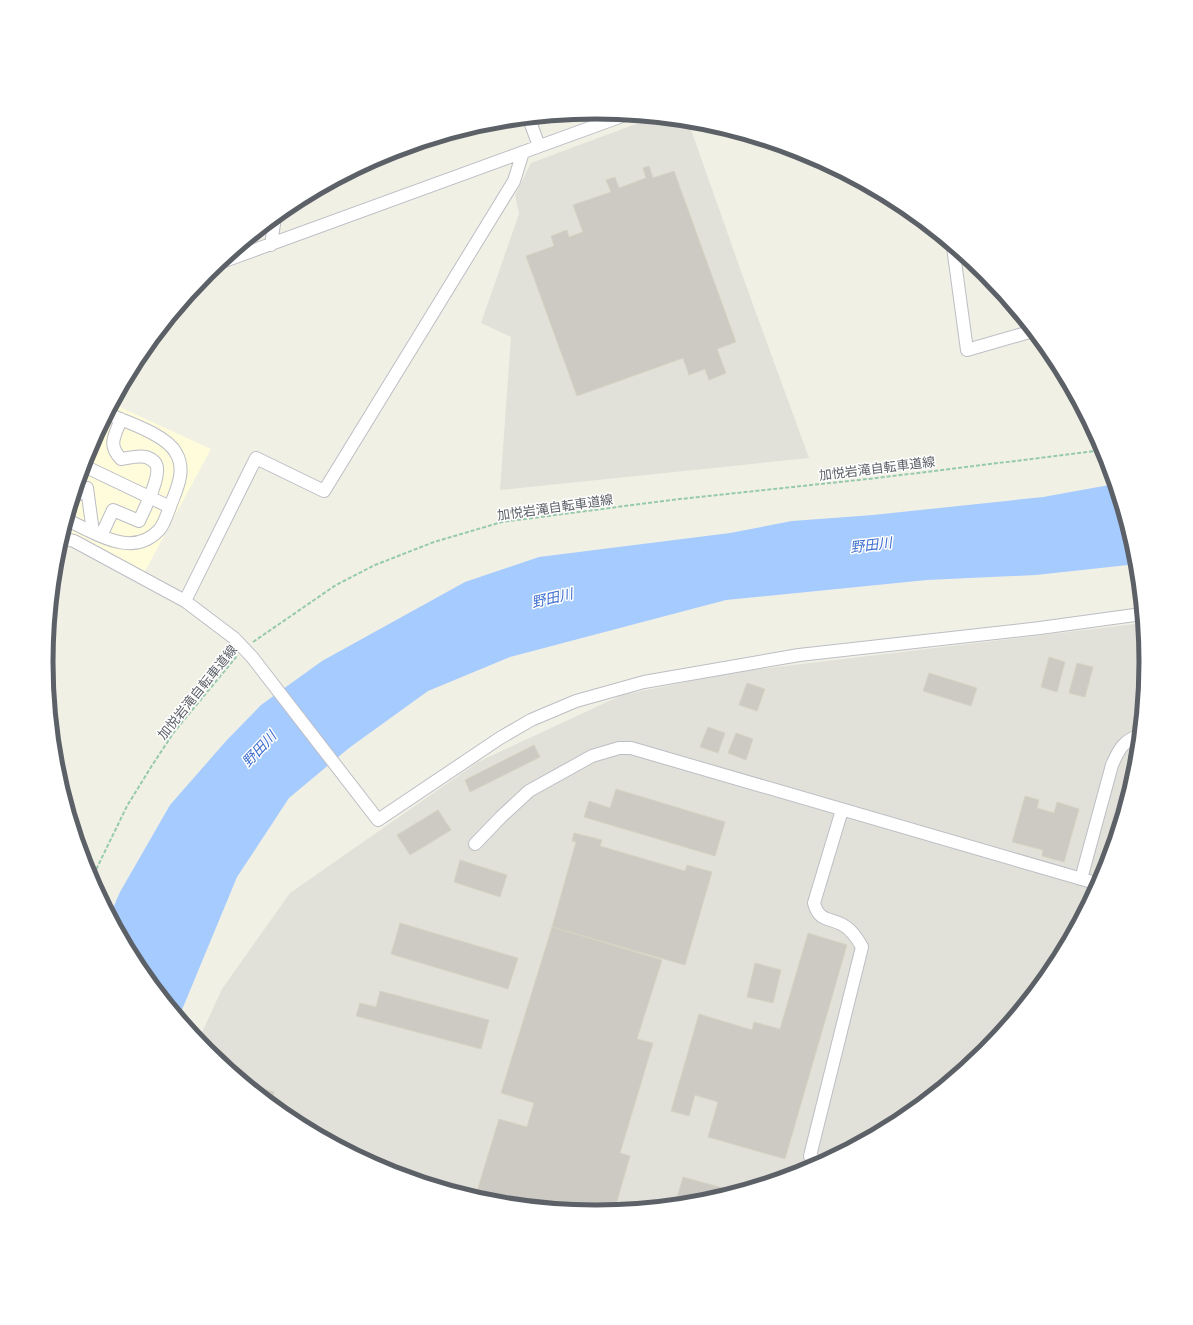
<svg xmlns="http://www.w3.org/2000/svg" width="1193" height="1325" viewBox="0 0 1193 1325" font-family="Cabin,'Noto Sans JP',sans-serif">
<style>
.commercial{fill:#fffcdb}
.industrial{fill:#e1e1d9}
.water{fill:#a6cbff}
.building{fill:#cccac2;stroke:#d6d3c2}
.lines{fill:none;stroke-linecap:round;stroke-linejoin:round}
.minor-casing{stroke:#bcbec5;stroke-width:14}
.path{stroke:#96caad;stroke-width:2;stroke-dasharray:4 2;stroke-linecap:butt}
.minor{stroke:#fff;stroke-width:12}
.labels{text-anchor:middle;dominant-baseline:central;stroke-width:3;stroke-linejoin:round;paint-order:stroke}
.street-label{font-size:13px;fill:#5c6067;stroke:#fff}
.water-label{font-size:14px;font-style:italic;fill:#3c6ecf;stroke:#fff}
.rim{fill:none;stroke:#5c6067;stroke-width:5}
</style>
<rect width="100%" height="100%" fill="#f1f0e5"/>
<path class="commercial" d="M113 404 211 449 143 575 86 539 64 531 88 452Z"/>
<path class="industrial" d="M652 118 688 121 748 291 809 458 500 490 511 337 481 323 519 214 515 195 531 163Z
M1143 623 1147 663 1136 770 1105 873 1054 969 986 1052 902 1120 807 1171 704 1202 596 1213 489 1202 386 1171 290 1120 207 1052 198 1041 222 989 290 893 478 762 622 695 735 672Z"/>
<path class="water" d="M1115 484 1136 555 1137 564 1036 575 927 580 726 600 510 657 428 691 349 748 289 798 237 877 179 1017 139 968 110 915 120 892 170 805 226 741 261 705 322 661 465 582 539 557 730 533 792 521 873 515 1043 497Z"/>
<path class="building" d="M649 166 653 178 674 171 736 342 717 349 726 373 709 380 705 369 689 375 683 358 577 396 526 256 554 246 551 236 567 230 569 237 583 232 573 205 611 192 606 180 615 177 619 188 646 178 643 168Z
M1049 657 1065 662 1057 692 1041 687Z
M1077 663 1093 667 1085 697 1069 693Z
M929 673 977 688 971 706 923 691Z
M747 683 765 689 757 711 739 705Z
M708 727 725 733 718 753 700 747Z
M736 733 753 739 746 760 728 753Z
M534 745 540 757 470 792 465 780Z
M616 789 725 822 715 856 584 817 589 801 610 808Z
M1025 796 1039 800 1037 808 1054 813 1057 802 1079 809 1064 862 1042 856 1043 850 1012 842Z
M438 810 451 830 410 855 397 835Z
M574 833 602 840 600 846 685 871 687 865 712 872 685 965 552 927 576 842 572 841Z
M460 860 507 875 500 897 454 882Z
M400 923 518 958 508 989 391 954Z
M552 927 662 960 637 1039 653 1043 620 1153 630 1156 615 1208 622 1211 596 1213 489 1202 475 1198 499 1119 527 1127 534 1103 501 1093Z
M808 933 847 945 785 1159 708 1137 718 1102 695 1095 689 1116 671 1111 699 1014 752 1030 754 1022 780 1029Z
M755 963 781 970 773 1003 747 997Z
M380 991 489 1020 481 1049 356 1016 360 1003 376 1007Z
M249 1086 274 1092 271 1104Z
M683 1177 737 1192 704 1202 675 1205Z"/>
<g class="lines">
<g class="minor-casing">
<path id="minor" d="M529 119 539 146
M271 245 275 217
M953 247 967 350 1033 331
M219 263 625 115
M84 466 170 507
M74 497 87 488 93 532
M67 520C96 533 132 559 159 530 165 524 169 508 173 499 179 484 185 468 176 453 167 435 127 422 108 414
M101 536 113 510 139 521C144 510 162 475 156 464 154 461 149 458 146 457 138 455 129 458 121 459 107 444 115 436 121 419
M62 538 74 541 185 601 234 638 252 657 378 820 500 738 531 720 576 701 644 682 799 655 1040 628 1142 614
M185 601 256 458 324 491 514 181 523 152
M475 844 501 817 529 791 592 756 619 748H631L1099 884
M1081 879 1112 765C1119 749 1123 741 1140 735
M820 1164 810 1156 862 947C857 938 852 930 843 925 829 917 819 922 814 903L842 810"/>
</g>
<path class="path" d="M253 642 336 585 375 565 434 542 502 522 671 500 877 478 1104 450
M91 880 127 806 151 767 174 732 237 656"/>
<use href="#minor" class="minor"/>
</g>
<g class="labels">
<g class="street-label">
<text transform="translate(877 468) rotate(-7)">加悦岩滝自転車道線</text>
<text transform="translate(555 507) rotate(-8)">加悦岩滝自転車道線</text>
<text transform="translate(197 692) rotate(-51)">加悦岩滝自転車道線</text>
</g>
<g class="water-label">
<text transform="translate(871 545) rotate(-7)">野田川</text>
<text transform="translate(552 598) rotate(-13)">野田川</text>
<text transform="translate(259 749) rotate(-47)">野田川</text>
</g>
</g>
<path d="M0 0H1193V1325H0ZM53 662a543 543 0 1 1 1086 0a543 543 0 1 1-1086 0Z" fill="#fff" fill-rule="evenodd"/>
<path class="rim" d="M53 662a543 543 0 1 1 1086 0a543 543 0 1 1-1086 0Z"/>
</svg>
